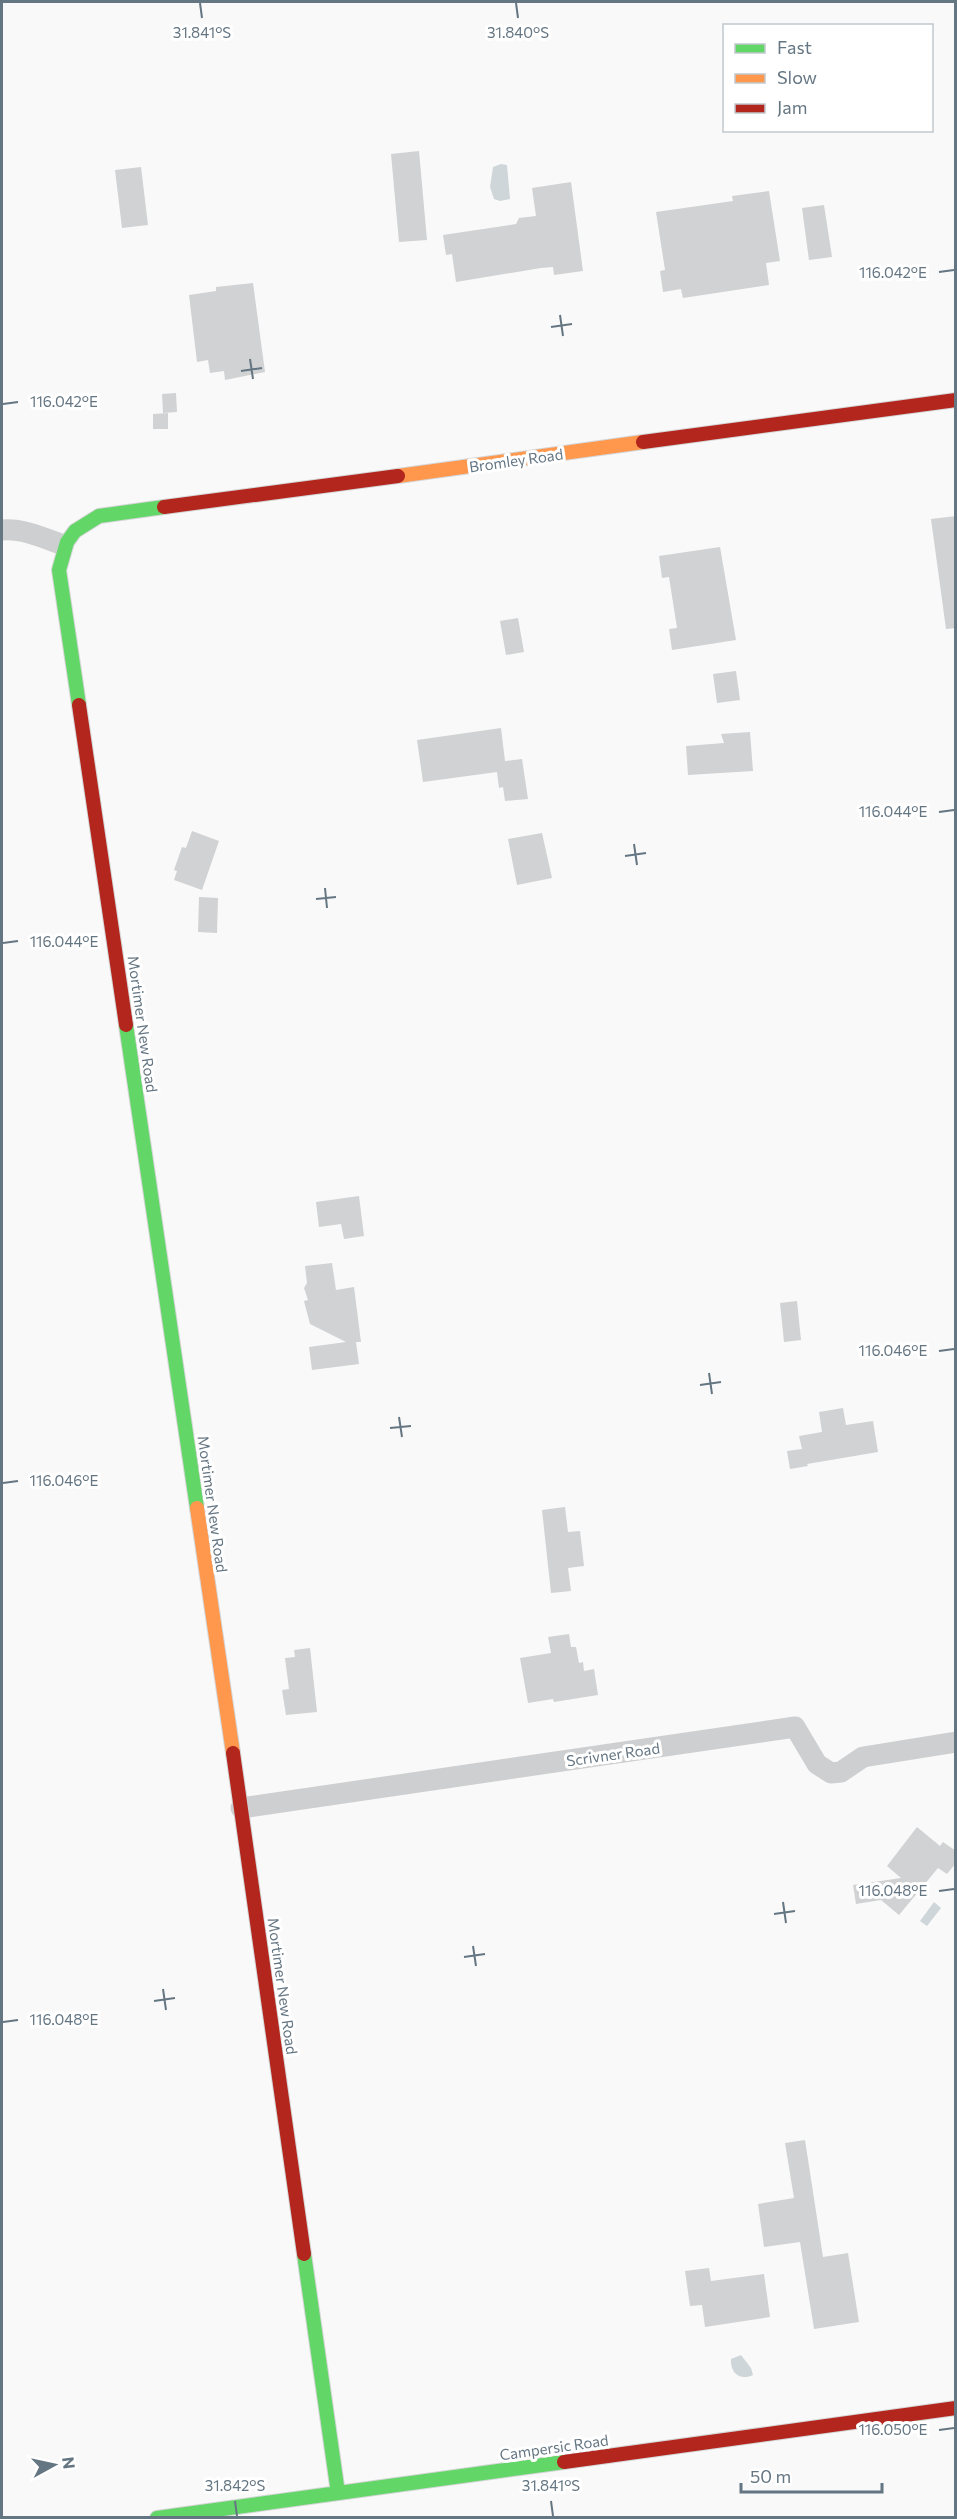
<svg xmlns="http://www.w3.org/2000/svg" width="957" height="2519" viewBox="0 0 957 2519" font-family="Commissioner,sans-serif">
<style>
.water{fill:#ced6d9}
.building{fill:#d0d2d3}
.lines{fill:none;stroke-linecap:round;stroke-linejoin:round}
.fast-casing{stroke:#d5d6d7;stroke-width:16}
.slow-casing{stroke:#d5d6d7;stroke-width:16}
.jam-casing{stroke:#d5d6d7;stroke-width:16}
.street{stroke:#cecfd0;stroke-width:21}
.fast{stroke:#63d668;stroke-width:14}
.slow{stroke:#ff974d;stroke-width:14}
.jam{stroke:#b3261e;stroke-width:14}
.ticks{fill:none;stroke:#657683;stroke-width:2}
.labels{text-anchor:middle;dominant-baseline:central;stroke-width:6;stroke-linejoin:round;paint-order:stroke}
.street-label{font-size:15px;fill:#657683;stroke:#fff}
.ticks-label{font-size:15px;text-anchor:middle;fill:#657683;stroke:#fff;stroke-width:6;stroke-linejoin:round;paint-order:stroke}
</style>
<rect width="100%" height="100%" fill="#f9f9f9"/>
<path class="water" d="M501 164 507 165 510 199 500 201 494 199 490 187 493 167Z
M934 1902 941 1908 927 1926 920 1921Z
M741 2355 751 2368 753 2375C740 2381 730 2373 731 2359Z"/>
<path class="building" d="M419 151 427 240 399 242 391 154Z
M141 167 148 225 122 228 115 170Z
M571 182 583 271 554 275 553 267 541 268 456 282 452 254 446 255 443 235 516 224 519 218 536 216 532 188Z
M769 191 780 261 766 263 769 285 683 298 681 289 663 292 660 271 665 270 656 212 733 201 732 196Z
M824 205 832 257 809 260 802 208Z
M253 283 265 372 225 380 224 371 210 373 208 360 197 362 189 295 216 291V287Z
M176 393 177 412 163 413 162 394Z
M168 413V429H153V414Z
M956 516V628L946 629 931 519Z
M720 547 736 640 672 650 669 629 677 628 669 577 662 578 659 556Z
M518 618 524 652 506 655 500 621Z
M736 671 740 700 717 703 713 674Z
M501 728 505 761 522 759 528 799 505 801 503 787 499 788 497 772 423 782 417 740Z
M750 732 753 771 688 775 686 746 724 743 721 734Z
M192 831 219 841 202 890 174 880 177 871 174 870 182 847 186 848Z
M542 833 552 878 517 885 508 839Z
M199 897 218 898 217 933 198 932Z
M359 1196 364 1236 344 1239 341 1224 319 1227 316 1202Z
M332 1263 336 1290 354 1287 361 1342H356L359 1364 312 1370 309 1347 346 1342 310 1324 304 1301 308 1300 304 1288 307 1283 305 1266Z
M797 1301 801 1340 784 1342 780 1303Z
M843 1408 846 1425 873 1421 878 1452 807 1464 808 1466 790 1469 787 1451 802 1449 799 1436 822 1432 819 1412Z
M565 1507 568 1532 580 1531 584 1566 568 1568 571 1591 551 1593 542 1510Z
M569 1634 571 1647H576L579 1663 583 1662 584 1671 594 1669 598 1695 554 1702 553 1699 528 1703 520 1658 551 1653 548 1637Z
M310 1648 317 1712 286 1715 282 1690 289 1689 285 1658 295 1657 294 1650Z
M917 1827 940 1846 943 1842 956 1851V1863L947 1874 938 1868 899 1915 881 1900 856 1904 853 1885 901 1878 887 1866Z
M805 2140 823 2257 848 2253 859 2322 814 2329 800 2242 764 2247 758 2204 794 2198 785 2143Z
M709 2268 711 2281 764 2274 770 2317 705 2327 702 2305 690 2306 685 2271Z"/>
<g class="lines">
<g class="fast-casing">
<path id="fast" d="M79 705 59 570 67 542 75 531 99 516 164 507
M126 1025 197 1508
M304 2254 338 2493
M157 2518 564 2462"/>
</g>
<g class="slow-casing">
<path id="slow" d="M398 476 643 442
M197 1508 233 1753"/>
</g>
<g class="jam-casing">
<path id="jam" d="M643 442 956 400
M164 507 398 476
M79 705 126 1025
M233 1753 304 2254
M564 2462 956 2408"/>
</g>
<path class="street" d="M2 530C22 528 44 538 63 545
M241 1808 795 1727 817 1764 831 1773 841 1772 863 1757 956 1742"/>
<use href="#fast" class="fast"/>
<use href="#slow" class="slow"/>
<use href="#jam" class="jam"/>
</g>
<path class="ticks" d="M200 3 202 18M516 3 518 18M939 272 954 270M560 315 563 336M551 327 572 324M250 359 253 379M241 371 262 368M3 404 18 402M939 812 954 810M634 844 637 865M625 856 646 853M325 888 327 908M316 899 336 897M3 943 18 941M939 1351 954 1349M709 1373 712 1394M700 1385 721 1382M399 1417 402 1437M390 1428 411 1426M3 1483 18 1481M939 1891 954 1889M783 1902 786 1923M774 1914 795 1911M473 1946 476 1966M464 1957 485 1954M163 1989 166 2010M154 2001 175 1998M3 2022 18 2020M939 2430 954 2428M235 2501 237 2516M551 2501 553 2516"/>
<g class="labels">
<g class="street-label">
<text transform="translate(516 460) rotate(-8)">Bromley Road</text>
<text transform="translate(143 1024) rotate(82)">Mortimer New Road</text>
<text transform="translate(213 1504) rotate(82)">Mortimer New Road</text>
<text transform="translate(613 1754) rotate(-8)">Scrivner Road</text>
<text transform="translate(283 1986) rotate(82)">Mortimer New Road</text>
<text transform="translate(554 2447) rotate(-8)">Campersic Road</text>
</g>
</g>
<g class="ticks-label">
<text x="202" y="38">31.841°S</text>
<text x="518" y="38">31.840°S</text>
<text x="893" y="278">116.042°E</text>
<text x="64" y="407">116.042°E</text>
<text x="893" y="817">116.044°E</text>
<text x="64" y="947">116.044°E</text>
<text x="893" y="1356">116.046°E</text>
<text x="64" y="1486">116.046°E</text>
<text x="893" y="1896">116.048°E</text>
<text x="64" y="2025">116.048°E</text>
<text x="893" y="2435">116.050°E</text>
<text x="235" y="2491">31.842°S</text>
<text x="551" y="2491">31.841°S</text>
</g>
<rect width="957" height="2519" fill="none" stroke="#657683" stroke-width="6"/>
<rect x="723" y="24" width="210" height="108" fill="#ffffff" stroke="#c1c8cd" stroke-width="1.5"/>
<rect x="735" y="44" width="30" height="9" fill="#63d668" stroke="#c1c8cd" stroke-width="1.5"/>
<text x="777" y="54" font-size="18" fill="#657683">Fast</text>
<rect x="735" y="74" width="30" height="9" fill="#ff974d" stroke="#c1c8cd" stroke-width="1.5"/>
<text x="777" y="84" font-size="18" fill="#657683">Slow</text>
<rect x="735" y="104" width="30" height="9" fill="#b3261e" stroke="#c1c8cd" stroke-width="1.5"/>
<text x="777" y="114" font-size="18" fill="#657683">Jam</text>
<g transform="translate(54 2465) rotate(82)" stroke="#ffffff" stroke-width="4.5" paint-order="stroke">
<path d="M0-4.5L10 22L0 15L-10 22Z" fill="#657683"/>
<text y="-9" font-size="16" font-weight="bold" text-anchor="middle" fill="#657683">N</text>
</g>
<path d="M741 2483v9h141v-9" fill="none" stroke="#657683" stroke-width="3"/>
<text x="750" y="2483" font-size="18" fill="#657683" stroke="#ffffff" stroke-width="4.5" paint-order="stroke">50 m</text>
</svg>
